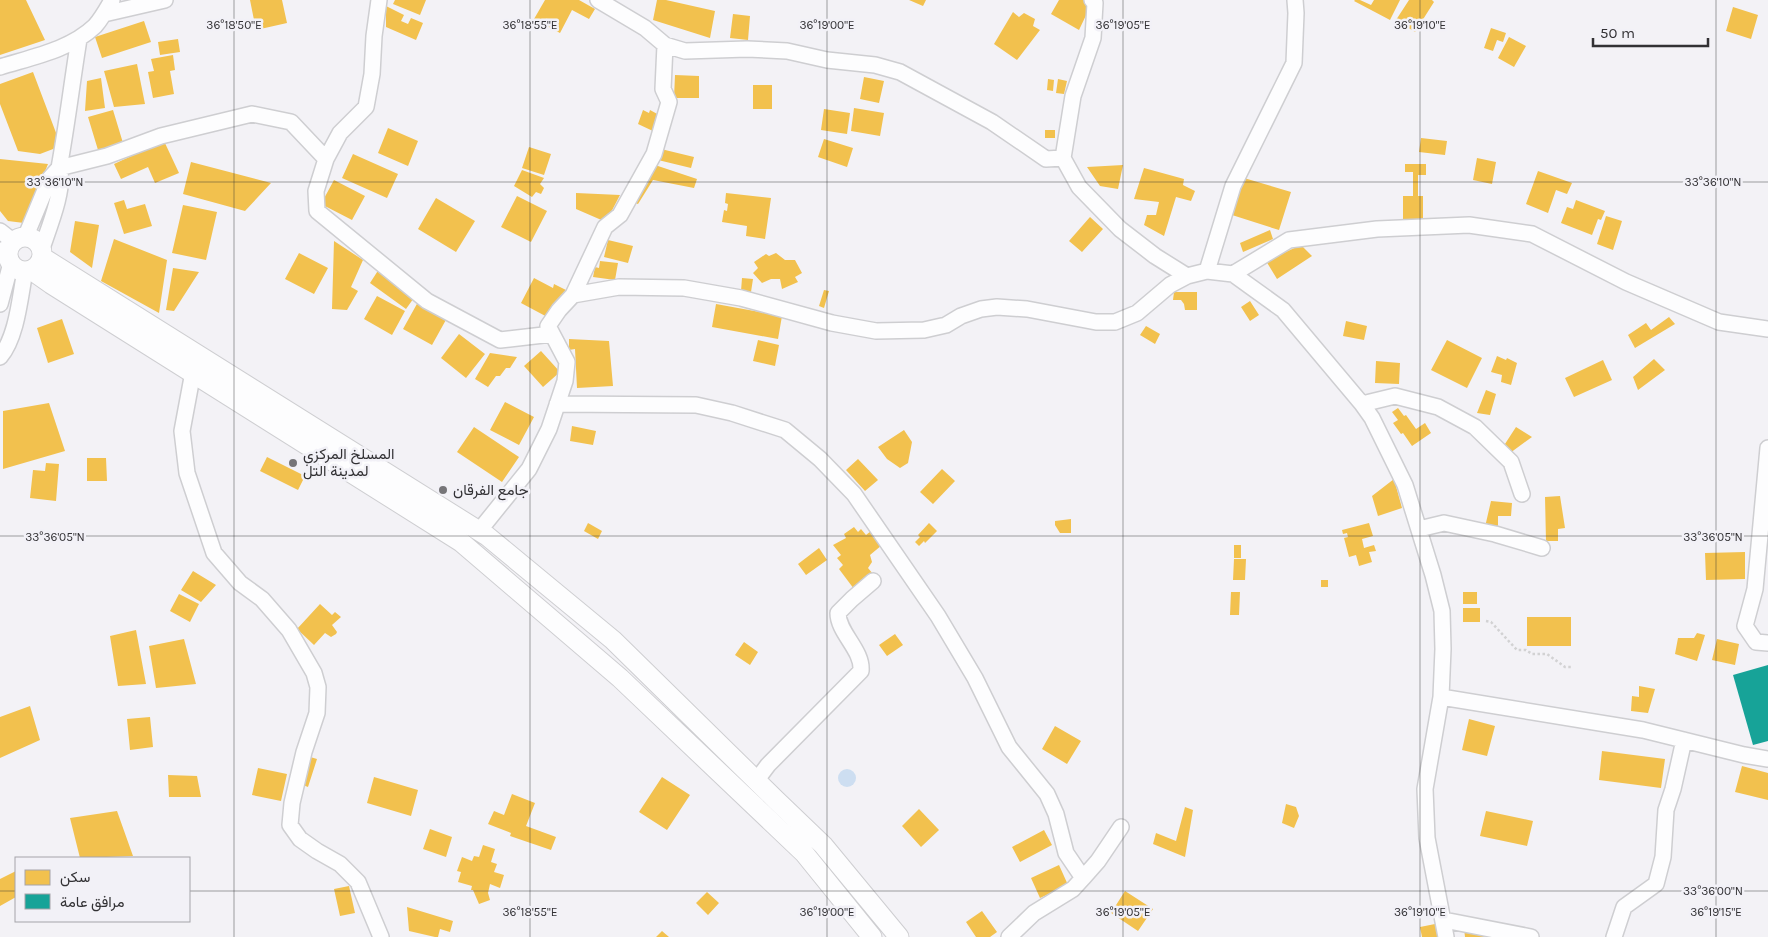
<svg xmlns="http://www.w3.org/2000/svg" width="1768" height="937" viewBox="0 0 1768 937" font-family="Karla,Vazirmatn,sans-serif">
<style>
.water{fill:#cddef1}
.homes{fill:#f2c14e}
.public{fill:#17a398}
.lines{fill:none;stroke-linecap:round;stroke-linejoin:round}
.minor-casing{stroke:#ceced1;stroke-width:18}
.major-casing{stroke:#ceced1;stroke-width:21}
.path{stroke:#d2d2d3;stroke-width:2.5;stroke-dasharray:2.5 2.5;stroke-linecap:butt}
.minor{stroke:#fdfdfe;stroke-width:15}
.major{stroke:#fdfdfe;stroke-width:19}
.ticks{fill:none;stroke:#323134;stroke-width:1;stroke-opacity:0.45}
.poi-dot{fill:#767578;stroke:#f2f1f7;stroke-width:2}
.labels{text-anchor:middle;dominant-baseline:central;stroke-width:5;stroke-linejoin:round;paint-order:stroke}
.poi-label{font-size:15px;fill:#323134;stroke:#f2f1f7;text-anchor:start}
.ticks-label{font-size:12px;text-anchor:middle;fill:#323134;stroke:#f2f1f7;stroke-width:5;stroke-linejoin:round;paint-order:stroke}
</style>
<rect width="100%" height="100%" fill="#f3f2f6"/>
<path class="water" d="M838 778a9 9 0 1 1 18 0a9 9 0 1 1-18 0Z"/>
<path class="homes" d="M0 0H26L45 40 0 55Z
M250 0H282L287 23 256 30Z
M395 0H426L420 15 393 4Z
M545 0H579L595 9 589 19 572 10 560 33 534 19Z
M657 0H666L715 11 710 38 653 20Z
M909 0H926L923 6Z
M1059 0H1085L1089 9 1079 30 1051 14Z
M1355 0H1360L1371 5 1374 0H1400L1390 20 1354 1Z
M1409 0H1432L1434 2 1415 32 1396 20Z
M386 6 404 15 401 21 408 24 411 18 423 23 416 40 386 27Z
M1733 7 1758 15 1751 39 1726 31Z
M1013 12 1019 17 1024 13 1035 19 1033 26 1040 30 1017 60 994 44Z
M733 14 750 16 748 40 730 38Z
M144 21 151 42 102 58 95 37Z
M1491 28 1506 33 1503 42 1497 40 1493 51 1484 48Z
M1509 37 1526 46 1514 67 1498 58Z
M178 39 180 52 160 55 158 42Z
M173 55 175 70 170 71 174 94 153 98 148 72 154 71 151 59Z
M137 64 145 104 114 107 104 71Z
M33 72 61 146 40 154 18 151 0 104V84Z
M675 75 699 76V98H674Z
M864 77 884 81 879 103 860 99Z
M101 78 105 108 85 111 87 81Z
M1048 79 1054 80 1053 91 1047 90Z
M1058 79 1067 81 1064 94 1056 93Z
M753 85H772V109H753Z
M854 108 884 113 880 136 851 131Z
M824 109 850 113 847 134 821 130Z
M113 110 123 143 98 150 88 117Z
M643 110 649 113 650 110 661 116 655 132 638 124Z
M388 128 418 141 408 166 378 153Z
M1045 130H1055V138H1045Z
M1421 138 1447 141 1445 155 1419 152Z
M824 139 853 148 847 167 818 157Z
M164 141 179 173 155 183 148 167 121 179 114 164Z
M529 147 551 154 544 175 522 168Z
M661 149 694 157 691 168 658 160Z
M353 154 398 174 387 198 342 178Z
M1477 158 1496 162 1492 184 1473 180Z
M0 159 48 164 24 223 8 221 0 211Z
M191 162 271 183 245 211 183 194Z
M1405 164H1426V175H1418V196H1423V223H1403V196H1413V172H1405Z
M655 165 697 179 694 188 653 180 638 204 632 202Z
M1123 165 1118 189 1100 186 1087 167Z
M1144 168 1184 179 1183 185 1195 191 1191 201 1176 197 1164 236 1144 225 1147 215H1156L1159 202 1134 199Z
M522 170 544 178 540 184 544 188 541 194 536 192 532 197 514 186Z
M1538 171 1572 183 1567 194 1556 190 1548 213 1526 204Z
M1244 178 1291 192 1279 230 1232 215Z
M334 180 365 196 352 220 321 204Z
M576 193 620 195 606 222 576 209Z
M726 193 771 198 765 239 746 236 747 226 722 222 724 210 727 211 728 204 725 203Z
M517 196 547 211 531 242 501 227Z
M436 198 475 221 456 252 418 229Z
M124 200 127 209 145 204 152 226 124 234 114 203Z
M1576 200 1605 211 1601 220 1598 219 1592 235 1561 223 1567 207 1573 209Z
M183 205 217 212 206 260 172 253Z
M1606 216 1622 221 1613 250 1597 244Z
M1090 217 1103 229 1082 252 1069 241Z
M75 221 99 225 92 268 70 252Z
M1270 230 1273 239 1243 252 1240 243Z
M114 239 167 260 159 313 101 281Z
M608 240 633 246 628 263 604 257Z
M334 241 363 260 351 287 358 291 347 310 332 309Z
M1301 245 1312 256 1277 279 1266 261Z
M299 253 328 268 314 294 285 279Z
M776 253 785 260H795L802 273 795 277 798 282 782 289 780 279H771L762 283 753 273 758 268 754 262 766 254 769 256Z
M600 261 618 263 615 280 593 277 595 267 599 268Z
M173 268 199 272 174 311 166 310Z
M379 269 416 295 406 309 370 283Z
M534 278 553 288 554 284 566 290 551 319 521 303Z
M742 278 753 279 751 292 741 291Z
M824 290 829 291 824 308 819 306Z
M1174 292H1197V310H1185L1184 304 1181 300H1173Z
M377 296 405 311 392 335 364 319Z
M1250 301 1259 315 1250 321 1241 307Z
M418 302 447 318 432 345 403 329Z
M716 304 782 316 778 339 712 327Z
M1669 317 1675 324 1635 348 1628 335 1646 323 1651 330Z
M62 319 74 354 48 363 37 328Z
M1346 321 1367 326 1364 340 1343 336Z
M1146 326 1160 334 1155 344 1140 335Z
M459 334 485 354 466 378 441 358Z
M569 339 609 341 613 386 577 388 575 349 569 350Z
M758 340 779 345 775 366 753 361Z
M1447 340 1482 358 1467 388 1431 370Z
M541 351 560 372 543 387 524 366Z
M490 353 517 357 510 368H506L500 376H496L488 387 475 379Z
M1497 356 1506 360 1507 358 1517 363 1511 385 1501 382 1502 375 1491 372Z
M1654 359 1665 370 1638 390 1633 377Z
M1603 360 1612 380 1574 397 1565 378Z
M1376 361 1400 363 1399 384 1375 383Z
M1486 390 1496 394 1490 415 1477 413Z
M505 402 534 417 519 445 490 430Z
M49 403 65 451 3 469V411Z
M1398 408 1404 416 1406 415 1416 429 1425 423 1431 433 1412 446 1403 433 1401 434 1393 423 1398 420 1392 412Z
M572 426 596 431 593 445 570 441Z
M474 427 519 457 502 482 457 452Z
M1516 427 1532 437 1510 453 1503 447Z
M904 430 912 442 908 463 900 468 887 459 878 447Z
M267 457 305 476 298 490 260 471Z
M87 458H106L107 481H87Z
M858 459 878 480 865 491 846 470Z
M46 463 59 464 56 501 30 498 33 470 45 471Z
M942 469 955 481 933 504 920 492Z
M1394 479 1402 508 1378 516 1372 496Z
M1560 496 1565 528 1558 529V541H1546L1545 497Z
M1491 501 1512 503 1511 516H1498V529L1485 527Z
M1071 519V533H1060L1055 525V521Z
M588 523 602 531 598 539 584 531Z
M929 523 937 531 925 543 924 541 919 546 915 542 920 537 918 535Z
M1369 523 1373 536 1362 539 1364 548 1374 545 1376 551 1369 552 1372 562 1359 566 1356 555 1349 557 1344 538 1348 537 1347 533 1343 534 1342 530Z
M854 527 858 532 861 529 866 535 871 531 882 545 870 555 872 562 868 568 873 574 854 589 839 569 843 565 837 558 841 555 833 545 846 538 844 534Z
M1234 545H1241V558H1234Z
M819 548 827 560 806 575 798 564Z
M1745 552V579L1706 580 1705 553Z
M1234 559H1246L1245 580H1233Z
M193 571 216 585 201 602 181 590Z
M1321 580H1328V587H1321Z
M1231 592H1240L1239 615H1230Z
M1463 592H1477V604H1463Z
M179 594 199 604 190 622 170 611Z
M320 604 332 615 335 612 341 617 332 625 337 632 336 634 331 637 325 633 314 645 297 629Z
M1463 608H1480V622H1463Z
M1527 617H1571V646H1527Z
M136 630 146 684 118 686 110 636Z
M1697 633 1705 635 1697 661 1675 654 1678 638H1694Z
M895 634 903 645 887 656 879 645Z
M184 639 196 684 156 688 149 646Z
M1717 639 1739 644 1735 665 1712 660Z
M744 642 758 652 750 665 735 655Z
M1639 686 1655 689 1648 713 1631 711 1632 696 1639 697Z
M30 706 40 740 0 758V717Z
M150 717 153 747 130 750 127 719Z
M1469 719 1495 726 1487 756 1462 750Z
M1055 726 1081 741 1067 764 1042 749Z
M1602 751 1665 759 1661 788 1599 780Z
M307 756 317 759 308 787 298 783Z
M1742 766 1768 773V800L1735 792Z
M258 768 287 774 281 801 252 795Z
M168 775 197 776 201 797H169Z
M374 777 418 790 411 816 367 803Z
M662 777 690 795 667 830 639 812Z
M512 794 535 803 526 826 556 837 551 850 510 836 511 833 488 824 494 811 504 815Z
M1286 804 1296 807 1299 816 1294 828 1282 823Z
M1185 807 1193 810 1185 857 1153 844 1156 833 1176 841Z
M919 809 939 830 921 847 902 826Z
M117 811 133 856 80 858 70 818Z
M1486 811 1533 821 1527 846 1480 836Z
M430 829 452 837 446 857 423 849Z
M1044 830 1052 845 1020 862 1012 847Z
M483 845 495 849 491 862 497 864 494 872 504 875 500 888 490 884 488 893 490 900 479 904 473 890H471L472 886 458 882 461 872 457 871 462 857 472 861 474 856 479 857Z
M1059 865 1068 885 1040 898 1031 878Z
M16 871V897L0 906V879Z
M349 886 355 913 340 916 334 889Z
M1125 891 1153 909 1138 931 1111 913Z
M707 892 719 903 708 915 696 903Z
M407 907 453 921 450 932 440 929 438 937H435L409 931Z
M982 911 997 932 990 937H976L966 922Z
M1435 924 1438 937H1422L1420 927Z
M1464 928 1503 937H1465Z
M662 931 669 937H656Z"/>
<path class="public" d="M1768 665V741L1753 745 1733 675Z"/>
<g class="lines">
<g class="minor-casing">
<path id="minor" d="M379 0 374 36 372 74 366 107 340 133 326 159 316 191 317 211 427 301 500 340 552 334
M598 0 645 28 665 45 685 51 747 49 787 51 827 60 875 65 900 72 992 122 1046 159 1063 158
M1092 0 1095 3 1093 38 1073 96 1063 158 1079 187 1120 229 1155 256 1187 276 1207 271 1233 186 1294 63 1296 13 1295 0
M104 14 165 0
M0 67C32 57 70 50 95 26 102 18 107 9 112 0
M0 231 14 242
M25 238 50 178 59 168 107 156 161 136 252 114 291 122 326 159
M0 250 9 258
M41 251C48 230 66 187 59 168 67 125 72 82 79 39
M1207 271 1233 274 1289 240 1377 229 1469 225 1532 234 1626 282 1719 322 1768 329
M1233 274 1283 310 1362 404 1372 418 1405 485 1433 575 1442 611 1443 649 1441 697 1643 730 1744 755 1768 759
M573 295 605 227 620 215 654 154 669 102 663 89 665 45
M0 304 11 263
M0 357C17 337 20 297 25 271
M193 372 182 431 187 473 214 553 240 583 262 599 289 630 314 673 318 687 317 713 304 752 292 803 290 825 300 839 317 851 340 864 358 882 381 937
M557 404 696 405 732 413 785 430 820 459 854 494 938 616 975 678 1009 747 1047 794 1056 814 1066 853 1083 878 1098 861 1121 827
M1362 404 1395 396 1438 407 1475 427 1511 462 1522 494
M1768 448 1755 589 1745 626 1756 642 1768 643
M1419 529 1444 523 1495 534 1542 548
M479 531 529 469 549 429 565 381 567 362 548 326 559 310 573 295 619 287 684 288 741 298 832 323 876 331 924 330 946 325 961 316 981 309 997 307 1027 309 1096 322H1115L1137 313 1170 285 1187 276
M1441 697 1425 789 1427 838 1446 937
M756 781 768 765 861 671C863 650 838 633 838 613L852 599 873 581
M1444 920 1531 937
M1009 937 1034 913 1073 889 1083 878
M1614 937 1624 907 1656 884 1663 857 1666 810 1673 789 1684 740"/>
</g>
<g class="major-casing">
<path id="major" d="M8 254a17 17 0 1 1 34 0a17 17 0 1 1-34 0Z
M42 257 487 536 613 640 776 800 823 845 899 937
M31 270 51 284 461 542 620 678 804 853 872 937"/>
</g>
<path class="path" d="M1486 621 1491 622 1517 650H1526L1532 654H1547L1565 667H1573"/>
<use href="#minor" class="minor"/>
<use href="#major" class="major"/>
</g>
<path class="ticks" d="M234 0V937M530 0V937M827 0V937M1123 0V937M1420 0V937M1716 0V937M0 182H1768M0 536H1768M0 891H16M189 891H1768"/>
<g class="poi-dot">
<circle cx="293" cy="463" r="5"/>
<circle cx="443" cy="490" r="5"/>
</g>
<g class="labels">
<g class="poi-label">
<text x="303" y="454">المسلخ المركزي<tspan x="303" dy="17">لمدينة التل</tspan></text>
<text x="453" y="490">جامع الفرقان</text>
</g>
</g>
<g class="ticks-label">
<text x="234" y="29">36°18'50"E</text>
<text x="530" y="29">36°18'55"E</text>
<text x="827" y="29">36°19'00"E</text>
<text x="1123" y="29">36°19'05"E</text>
<text x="1420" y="29">36°19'10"E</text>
<text x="55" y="186">33°36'10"N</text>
<text x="1713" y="186">33°36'10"N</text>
<text x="55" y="541">33°36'05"N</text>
<text x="1713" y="541">33°36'05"N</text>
<text x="1713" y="895">33°36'00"N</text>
<text x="530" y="916">36°18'55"E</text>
<text x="827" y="916">36°19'00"E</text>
<text x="1123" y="916">36°19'05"E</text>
<text x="1420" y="916">36°19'10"E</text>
<text x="1716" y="916">36°19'15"E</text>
</g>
<rect x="15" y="857" width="175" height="65" fill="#f2f1f7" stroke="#a5a4a9"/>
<rect x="25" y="870" width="25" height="15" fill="#f2c14e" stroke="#a5a4a9"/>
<text x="60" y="882" font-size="15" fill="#323134">سكن</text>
<rect x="25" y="894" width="25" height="15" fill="#17a398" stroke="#a5a4a9"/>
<text x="60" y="907" font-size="15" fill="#323134">مرافق عامة</text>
<path d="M1593 38v8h115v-8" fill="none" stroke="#323134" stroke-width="2.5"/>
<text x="1600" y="38" font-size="15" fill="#323134" stroke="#f2f1f7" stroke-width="4" paint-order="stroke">50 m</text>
</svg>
